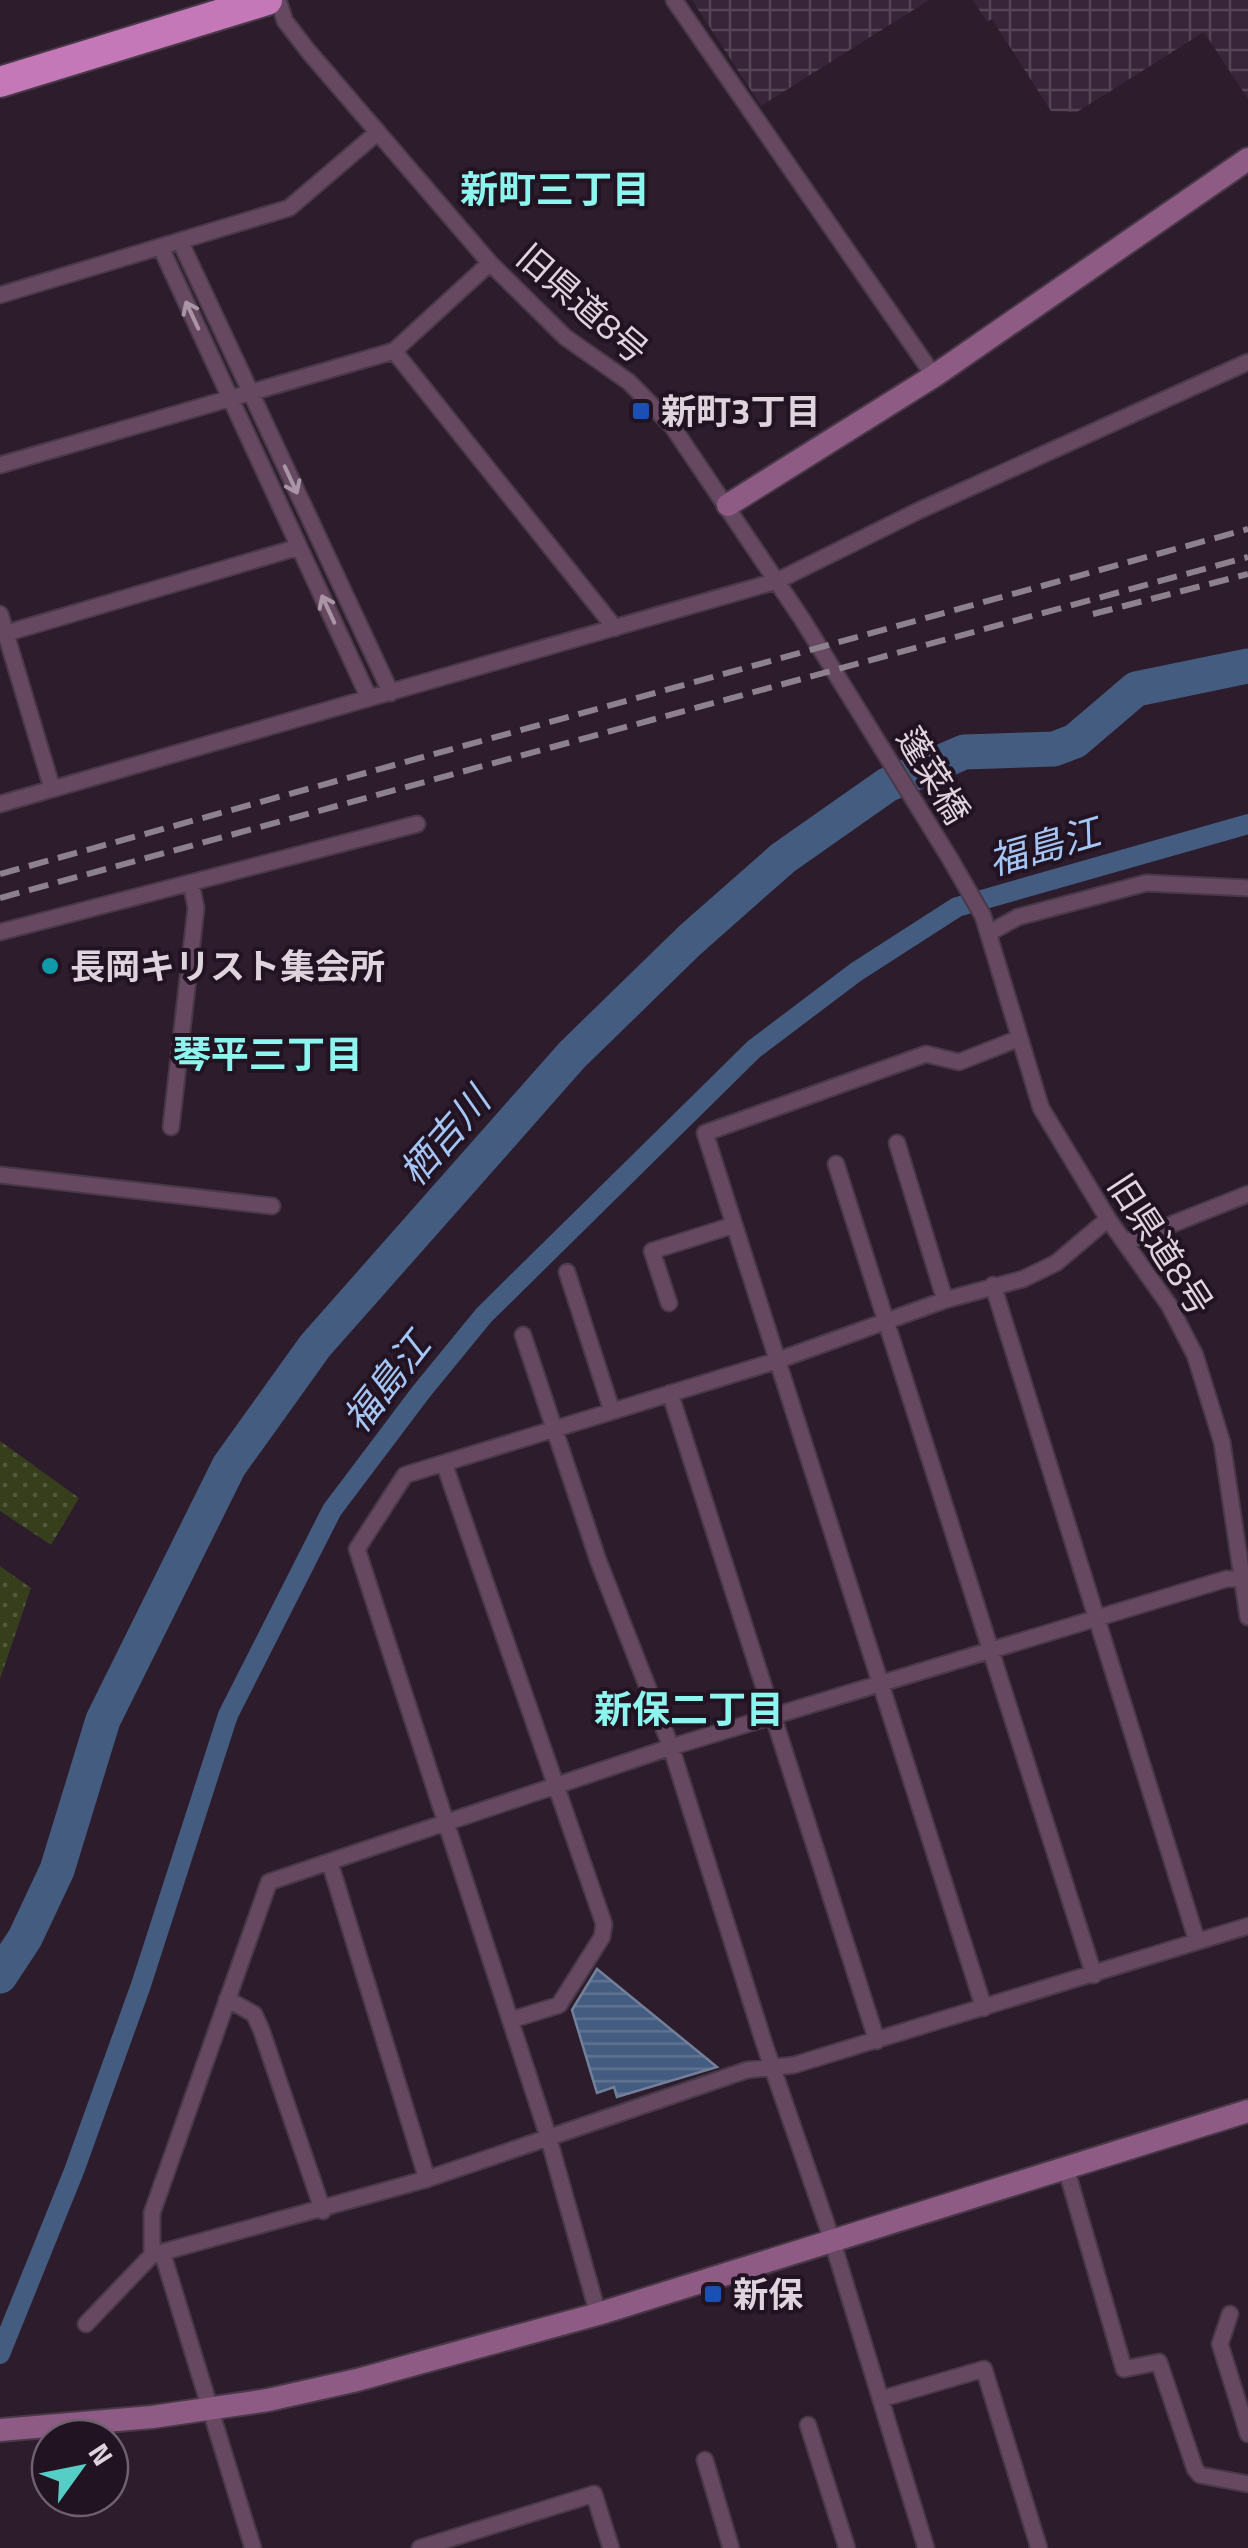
<svg xmlns="http://www.w3.org/2000/svg" width="1248" height="2548" viewBox="0 0 1248 2548" font-family="'Titillium Web','Noto Sans JP',sans-serif">
<style>
.industrial{fill:url(#industrial-grid)}
.park{fill:url(#park-dots)}
.water{fill:url(#water-rules);stroke:#72809c;stroke-width:2.5}
.lines{fill:none;stroke-linecap:round;stroke-linejoin:round}
.canal{stroke:#445c80;stroke-width:20}
.river{stroke:#445c80;stroke-width:35}
.street-casing{stroke:#493948;stroke-width:19}
.secondary-casing{stroke:#493948;stroke-width:26}
.highway-casing{stroke:#493948;stroke-width:34}
.street{stroke:#664861;stroke-width:15}
.secondary{stroke:#8d5b84;stroke-width:22}
.highway{stroke:#c578b8;stroke-width:30}
.rail{stroke:#8e818e;stroke-width:6;stroke-dasharray:20 10;stroke-linecap:butt}
.oneway{stroke:#a995a6}
.transit-dot{fill:#1a4fb4;stroke:#221322;stroke-width:4}
.culture-dot{fill:#0f9aa8;stroke:#221322;stroke-width:4}
.labels{text-anchor:middle;dominant-baseline:central;stroke-width:8;stroke-linejoin:round;paint-order:stroke}
.street-label{font-size:35px;fill:#dfd4de;stroke:#221322}
.poi-label{font-size:35px;font-weight:bold;fill:#dfd4de;stroke:#221322;text-anchor:start}
.neighbourhood-label{font-size:38px;font-weight:bold;fill:#8cf6ee;stroke:#221322}
.water-label{font-size:38px;font-style:italic;fill:#a5c5f5;stroke:#221322}
</style>
<defs>
<pattern id="industrial-grid" width="8" height="8" patternUnits="userSpaceOnUse" patternTransform="scale(2.5)"><rect width="8" height="8" fill="#382539"/><path d="M0 4h8M4 0v8" fill="none" stroke="#544455"/></pattern>
<pattern id="park-dots" width="8" height="8" patternUnits="userSpaceOnUse" patternTransform="scale(2.5)"><rect width="8" height="8" fill="#363e1c"/><path d="M2 2h.1M6 6h.1" fill="none" stroke="#53593d" stroke-width="1.8" stroke-linecap="round"/></pattern>
<pattern id="water-rules" width="6" height="5" patternUnits="userSpaceOnUse" patternTransform="scale(2.5)"><rect width="6" height="5" fill="#445c80"/><path d="M0 2.5h6" fill="none" stroke="#5f7292"/></pattern>
</defs>
<rect width="100%" height="100%" fill="#2c1c2c"/>
<path class="industrial" d="M692 0H929L761 106Z
M973 0H1248V99L1204 32 1077 112 1051 111 992 19 987 22Z"/>
<path class="park" d="M0 1441 79 1498 51 1545 0 1511Z
M0 1566 31 1588 0 1679Z"/>
<path class="water" d="M597 1969 717 2067 617 2097 614 2087 597 2093 572 2010Z"/>
<g class="lines">
<path class="canal" d="M0 2354 74 2171 141 1985 228 1715 332 1510 421 1392 484 1315 754 1049 856 972 957 907 1248 824"/>
<path class="river" d="M0 1976 25 1938 57 1870 103 1720 229 1466 315 1346 572 1055 690 940 783 858 887 785 964 752 1054 749 1075 741 1136 689 1248 666"/>
<g class="street-casing">
<path id="street" d="M278 0 285 21 309 52 490 263 565 337 629 382 672 426 802 619 949 857 983 916 1041 1108 1108 1219 1169 1305 1195 1355 1222 1442 1248 1617
M674 0 934 376
M180 241 391 693
M161 248 369 698
M0 295 289 208 378 132
M394 351 615 628
M0 465 394 351 490 263
M0 614 52 788
M0 635 299 547
M0 804 777 581 918 511 1248 362
M0 932 417 824
M989 933 1018 917 1146 883 1248 888
M171 1127 196 908 191 883
M897 1143 945 1300
M836 1164 1094 1975
M0 1175 272 1206
M1127 1242 1248 1194
M567 1272 612 1411
M993 1285 1197 1941
M669 1303 652 1251 734 1225
M523 1335 598 1560 671 1747 764 2043 832 2240 926 2548
M670 1393 877 2041
M444 1463 604 1924 602 1937 559 2005 511 2020
M1248 1578 1226 1579 671 1747 269 1882 152 2213V2255L427 2179 747 2070 794 2065 1248 1926
M330 1863 427 2179
M227 1999 254 2014 261 2029 323 2211
M984 2008 705 1133 926 1054 959 1062 1020 1038
M1066 2168 1124 2369 1159 2362 1195 2469 1200 2475 1248 2484
M163 2255 253 2548
M598 2314 548 2136 357 1549 405 1475 776 1361 945 1300 1023 1279 1056 1263 1108 1219
M1230 2314 1220 2344 1248 2434
M86 2324 152 2255
M881 2399 984 2369 1039 2548
M808 2425 847 2548
M705 2460 731 2548
M420 2548 594 2494 611 2548"/>
</g>
<g class="secondary-casing">
<path id="secondary" d="M728 505 934 376 1248 159
M0 2430 152 2417 268 2400 357 2380 598 2314 1248 2111"/>
</g>
<g class="highway-casing">
<path id="highway" d="M0 82 267 0"/>
</g>
<use href="#street" class="street"/>
<use href="#secondary" class="secondary"/>
<use href="#highway" class="highway"/>
<path class="rail" d="M1093 614 1248 574
M0 874 1248 529
M0 898 1248 557"/>
</g>
<defs><path id="oneway-shaft" d="M-6 0H5M1.5-3L5.5 0L1.5 3" fill="none" stroke-width="1.6" stroke-linecap="round" stroke-linejoin="round" transform="scale(2.5)"/></defs>
<g class="oneway">
<use href="#oneway-shaft" transform="translate(192 315) rotate(-115)"/>
<use href="#oneway-shaft" transform="translate(291 480) rotate(65)"/>
<use href="#oneway-shaft" transform="translate(328 609) rotate(-115)"/>
</g>
<g class="transit-dot">
<rect x="631" y="401" width="20" height="20" rx="5"/>
<rect x="703" y="2284" width="20" height="20" rx="5"/>
</g>
<circle class="culture-dot" cx="50" cy="966" r="10"/>
<g class="labels">
<g class="street-label">
<text transform="translate(583 303) rotate(41)">旧県道8号</text>
<text transform="translate(934 775) rotate(59)">蓬菜橋</text>
<text transform="translate(1161 1244) rotate(57)">旧県道8号</text>
</g>
<g class="poi-label">
<text x="661" y="411">新町3丁目</text>
<text x="70" y="966">長岡キリスト集会所</text>
<text x="733" y="2294">新保</text>
</g>
<g class="neighbourhood-label">
<text x="555" y="189">新町三丁目</text>
<text x="268" y="1054">琴平三丁目</text>
<text x="689" y="1709">新保二丁目</text>
</g>
<g class="water-label">
<text transform="translate(1044 846) rotate(-16)">福島江</text>
<text transform="translate(444 1136) rotate(-49)">栖吉川</text>
<text transform="translate(386 1382) rotate(-52)">福島江</text>
</g>
</g>
<g transform="translate(80 2468) rotate(57)"><circle r="48" fill="#221322" stroke="#6e606d" stroke-width="2.5"/>
<path d="M0-8L18 38L0 25L-18 38Z" fill="#55cec5"/>
<text y="-15" font-size="28" font-weight="bold" text-anchor="middle" fill="#dfd4de">N</text>
</g>
</svg>
